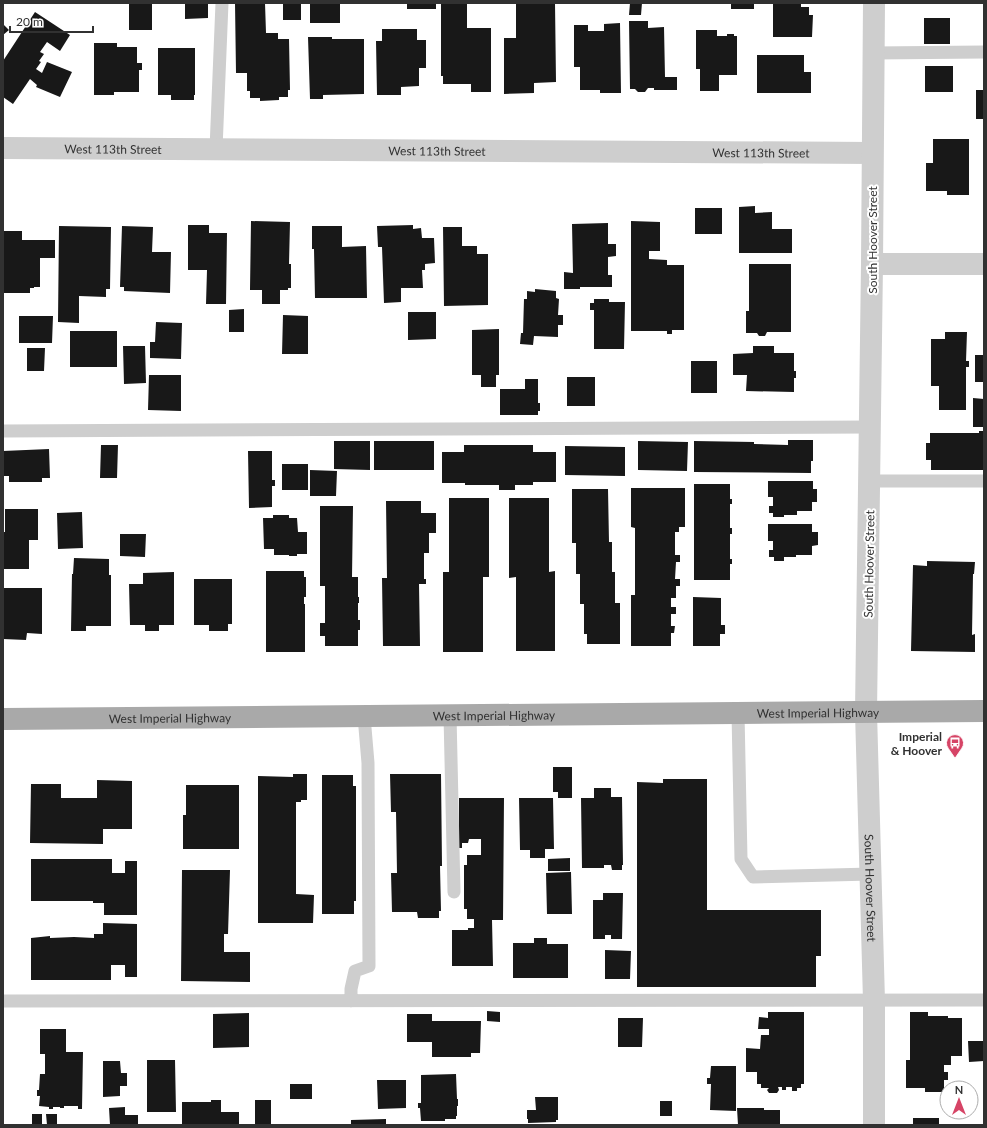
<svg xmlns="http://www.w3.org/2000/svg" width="987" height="1128" viewBox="0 0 987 1128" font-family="Lato,sans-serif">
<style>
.building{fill:#181818}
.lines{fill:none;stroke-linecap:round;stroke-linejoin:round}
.service{stroke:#cecece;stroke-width:13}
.minor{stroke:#cecece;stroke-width:22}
.tertiary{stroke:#cecece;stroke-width:22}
.primary{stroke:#a9a9a9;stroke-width:22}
.labels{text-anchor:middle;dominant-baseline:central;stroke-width:4;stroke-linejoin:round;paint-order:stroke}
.street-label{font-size:12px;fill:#313131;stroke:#fff}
.poi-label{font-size:12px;font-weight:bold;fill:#313131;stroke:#fff;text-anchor:end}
</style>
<rect width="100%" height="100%" fill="#fff"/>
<path class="building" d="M129 3H152V30H129Z
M185 3H208V18L185 19Z
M235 3H265L266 33H278V39H289L290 90H288V97H279V100L260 101V98H250V91H247V73H236Z
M283 3H301V20H283Z
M310 3H340V23H310Z
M407 3H436V9H407Z
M441 3H467V28H491V92H471V84H443V76H441Z
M516 3H555L556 82 534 83V93L504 94V38H516Z
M630 3H642L641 15H629Z
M731 3H754V9H731Z
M773 3H801V7H809V15H813L812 37H773Z
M35 12 70 35 60 51 47 42 40 52 44 54 39 61 41 62 36 69 42 73 47 62 72 72 60 97 36 87 37 85 30 79 13 104 3 97V61Z
M924 18H950V44H924Z
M629 21H648V28L664 27 665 77H677V90H654V88H648L645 92H638L635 89H630Z
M620 23 621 93H600V90H580V67H574V25H588V31H604V24Z
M3 24 9 30 3 35Z
M382 29H417V40H426V68H419V86L401 87V95H377L376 41H382Z
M696 30H717V36H727V34H734V36H737V75H719V91H700V69H696Z
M308 37H332V39H364V94L323 95V99H310Z
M94 43H117V47H137V63H142V70H139V92H114V95H94Z
M158 48H195V95H194V100H171V95H158Z
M757 55H804V72H811V93H757Z
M925 66H953V92H925Z
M976 90H984V119H976Z
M933 139H969V195H947V191H926V163H933Z
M755 206V213L772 212V229H792V253H739V207Z
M695 208H722V234H695Z
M251 221 290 222 289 264H291V288H288V290H280V304H262V290H250Z
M631 221 660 222V251H649V259L667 260V265H684V330H672V334H667V331H631Z
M608 223V244H616V256L608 257V275H612V287H580V289H564V272L573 273 572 224Z
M188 225H209V233H227L226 304H206L207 270H188Z
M413 225V229L421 228 422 238H434L435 263 425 264V270H422L423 288H401V302L384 303 382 247H378L377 226Z
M59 226 111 227 110 289H106V297L79 296V323L58 322Z
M122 226 153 227 152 252H171L170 293 124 291V287H120Z
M312 226H342V247L366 246 367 298H315L314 249H312Z
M443 227H462V246H477V254H488V305L444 306Z
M3 231H22V240H55V258H40V287H34V288H30V293H4Z
M749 264H791V332H767L765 336H759L757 333H746V311H749Z
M535 289 556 291V298L559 299 558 315H563V325H558V337L534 336 533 345 520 344 521 333H523L524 299H527V291L535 292Z
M594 299H609V302H625L624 349H594V310H590V303H594Z
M244 309V332H229V310Z
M408 312H436V339L408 340Z
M283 315 308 316V354H282Z
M19 316H53L52 343H19Z
M156 322 182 323 181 359 150 358V342H155Z
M499 329V375H496V387H481V375H472V330Z
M70 331H117V367H70Z
M945 332H967L966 361H969V367H966V410H939V386H931V339H945Z
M123 346H145L146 383 124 384Z
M753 346H774V353H794V371H796V378H794V392L746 391 747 375H733V354L753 353Z
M27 348H45L44 371H27Z
M975 355H984V382H975Z
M691 361H717V393H691Z
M149 375H181V411L148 410Z
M567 377H595V406H567Z
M525 379H538V403H540V411H538V415H500V389H525Z
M973 398 984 399V427H973Z
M979 431H984V470H931V460H926V443H930V433H979Z
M788 440H813V461H811V473L694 472V441L754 442V444L788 445Z
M334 441H370V470L334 469Z
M374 441H434V470H374Z
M638 441 688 442 687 471 638 470Z
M101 445H118L117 478H100Z
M464 445H533V452H556V482H533V485H515V490H499V485H465V483H442V452H464Z
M565 446 625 447V476L565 475Z
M49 449 50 478H42V482H9V476H3V451Z
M248 451H272V480H275V486H272V507L249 508Z
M282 464H308V490H282Z
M310 470 337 471 336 496H310Z
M768 481H813V489H817V502H812V511H797V515H784V517H773V513H769V506H773V497H768Z
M694 484H730V499H732V504H730V528H732V534H730V559H732V564H730V580H694Z
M631 488H685V527H679V532H675V555H680V562H676L675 579H680V586H676V598H671V607H676V614H671V626H675L674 633H671V646H631V595H635V528L631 527Z
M572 489H608L609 542H612V572H615V603H620V644H587V634H584V604H580V574H576V543H572Z
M449 498H489V577H483V652H443V572H449Z
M509 498H549V572L555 571V651H516V577L509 578Z
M386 501H421V513H436V533H429V553H424V579H426V584H419L420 646H383L382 578H387Z
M320 506H353L352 577H358V597H359V603H358V620H360V630H358V646H325V636H320V623H325V586H320Z
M5 509H38V540H29V569H3V532H5Z
M82 512 83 548 58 549 57 513Z
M273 515H289V518H297L298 532H307V554H297V556H289V555H274V549H264L263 518H273Z
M768 524H812V532H818V545L812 546V555H796V557H784V561H774V557H769V550H773V541H768Z
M120 534H146L145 557 120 556Z
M74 558 109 559V575H111V626H86V631H71L72 574H73Z
M927 561 975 562 974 574H973L972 635 975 634V652L911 651 913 565 927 566Z
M266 571H304V577H306V597H304V604H305V652H266Z
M174 572V625H159V631H145V625H130L129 584H143V573Z
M194 579H232V624H228V631H209V625H194Z
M3 588H42V634L27 633 26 640 3 639Z
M693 597 721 598V625H725V634H720V646H693Z
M553 767H572V798H558V792H553Z
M293 774H307V800H301V802H296V894L314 895 313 923H258V776L293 777Z
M390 774H441L442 866H440L441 911H439V918H418L417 912H392L391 873H397L396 812H391Z
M322 775H353V786H356V901H354V914H322Z
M663 779H707V910H821V956H816V987H637V782L663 783Z
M97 780 132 781V829H103V844L30 843 31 784H61V798H97Z
M186 785H239V849H183V815H186Z
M594 788H611V797H622L623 865H622V870H612L611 865H604V868H582L581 798H594Z
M459 798H504L503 920H492L493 966H452V930H468V928H474V919H467V909H464V865H467V855H481V839H469L468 843H462V848H459Z
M519 798H553L554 849H545V858H530V850H520Z
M570 858V871H548V859Z
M31 859H112V873H125V861H137V915H104V903H93V901H31Z
M182 870H230L228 934H224V952H250V982L181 981Z
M571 872 572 914H547L546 873Z
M603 893H623L622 939H611V935H605V939H593V900H603Z
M103 923 137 924V977H125V965H111V980H31V938L50 936V938L74 937 94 938V934H103Z
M534 938H547V944H568V978H513V943H534Z
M605 950 631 951 630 979H605Z
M487 1011 500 1012V1022L487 1021Z
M768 1012H804V1084H801V1088H797V1091H792V1087H786V1090H782V1087H778L779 1090 777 1093H769L767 1090 769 1088H761V1084H757V1072H746V1048L760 1049 761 1035H769V1029H758L759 1017 768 1018Z
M910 1012H928V1016H948V1018H962V1056H951V1065H944V1072H948V1080H944V1092H925V1088H906V1060H910Z
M249 1013V1047L213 1048V1014Z
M407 1014H432V1042H407Z
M618 1018H643L642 1047H618Z
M432 1021H481L480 1053H471V1057H432Z
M40 1029H66V1052H83L82 1109H78V1106H64V1108H60V1107H53V1109H49V1107L39 1106 40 1096H37V1090H39L40 1074H45V1054H40Z
M968 1041H984V1061L969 1062Z
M147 1060H175L176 1112H147Z
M103 1061H120L121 1073H127V1086H120V1096L103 1097Z
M711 1066H736V1111L710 1110 711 1084H707V1078H710Z
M456 1074 457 1099H458V1106H457V1116H456V1119H445V1121H421L420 1108H418V1103H421V1075Z
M377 1080H406V1108L378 1109Z
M290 1084H312V1099H290Z
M535 1097H558V1120H556V1122L528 1123V1119H527V1110H536Z
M211 1100H221V1112H239V1125H182V1102H211Z
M255 1100H271V1124H255Z
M660 1101H672V1116H660Z
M125 1107V1115H138V1125H110L109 1108Z
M737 1108H764V1110H780V1125H738Z
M32 1114H42V1125H32Z
M46 1114H57V1125H47Z
M913 1118H939V1125H913Z
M386 1119V1125H351V1120Z"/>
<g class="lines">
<path class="service" d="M873 53 984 52
M216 149 222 3
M3 431 870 427
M870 481H984
M738 713 741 859 753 877 871 874
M450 715 454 892
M3 1001 984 1000
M351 1001V989L355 971 369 966 368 763 364 716"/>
<g class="minor">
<path id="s1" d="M3 148 872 153"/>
<path d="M872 264H984"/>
</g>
<path class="tertiary" id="s2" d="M874 3 872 264 866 712 874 1001V1125"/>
<path class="primary" id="s3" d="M3 719 984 711"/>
</g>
<defs>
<g id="bus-pin" transform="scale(0.9)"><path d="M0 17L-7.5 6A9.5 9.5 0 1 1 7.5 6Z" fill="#d64466" stroke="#fff"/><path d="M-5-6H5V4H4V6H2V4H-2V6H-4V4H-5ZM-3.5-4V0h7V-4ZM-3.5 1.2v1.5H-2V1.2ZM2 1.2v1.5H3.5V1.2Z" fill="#fff"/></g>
</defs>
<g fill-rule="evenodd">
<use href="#bus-pin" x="955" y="743"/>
</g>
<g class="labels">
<g class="street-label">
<text stroke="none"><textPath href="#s1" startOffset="110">West 113th Street</textPath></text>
<text stroke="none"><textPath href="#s1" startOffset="434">West 113th Street</textPath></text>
<text stroke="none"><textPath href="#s1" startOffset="758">West 113th Street</textPath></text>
<text transform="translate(872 240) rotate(-90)">South Hoover Street</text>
<text transform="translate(869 564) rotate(-89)">South Hoover Street</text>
<text stroke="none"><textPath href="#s3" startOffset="815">West Imperial Highway</textPath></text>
<text stroke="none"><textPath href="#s3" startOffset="491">West Imperial Highway</textPath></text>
<text stroke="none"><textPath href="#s3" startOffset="167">West Imperial Highway</textPath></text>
<text stroke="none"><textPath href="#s2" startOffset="885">South Hoover Street</textPath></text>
</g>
<g class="poi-label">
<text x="942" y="736">Imperial<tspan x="942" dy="14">&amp; Hoover</tspan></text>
</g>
</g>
<rect width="987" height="1128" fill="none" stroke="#313131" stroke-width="8"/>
<g transform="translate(959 1100)"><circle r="19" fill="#ffffff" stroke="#adadad"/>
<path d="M0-3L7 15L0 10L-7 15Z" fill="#d64466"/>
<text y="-6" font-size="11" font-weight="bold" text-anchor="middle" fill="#313131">N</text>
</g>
<path d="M10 26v6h83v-6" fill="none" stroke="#313131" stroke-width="2"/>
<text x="16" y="26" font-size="12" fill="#313131" stroke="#ffffff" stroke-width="3" paint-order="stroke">20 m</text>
</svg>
